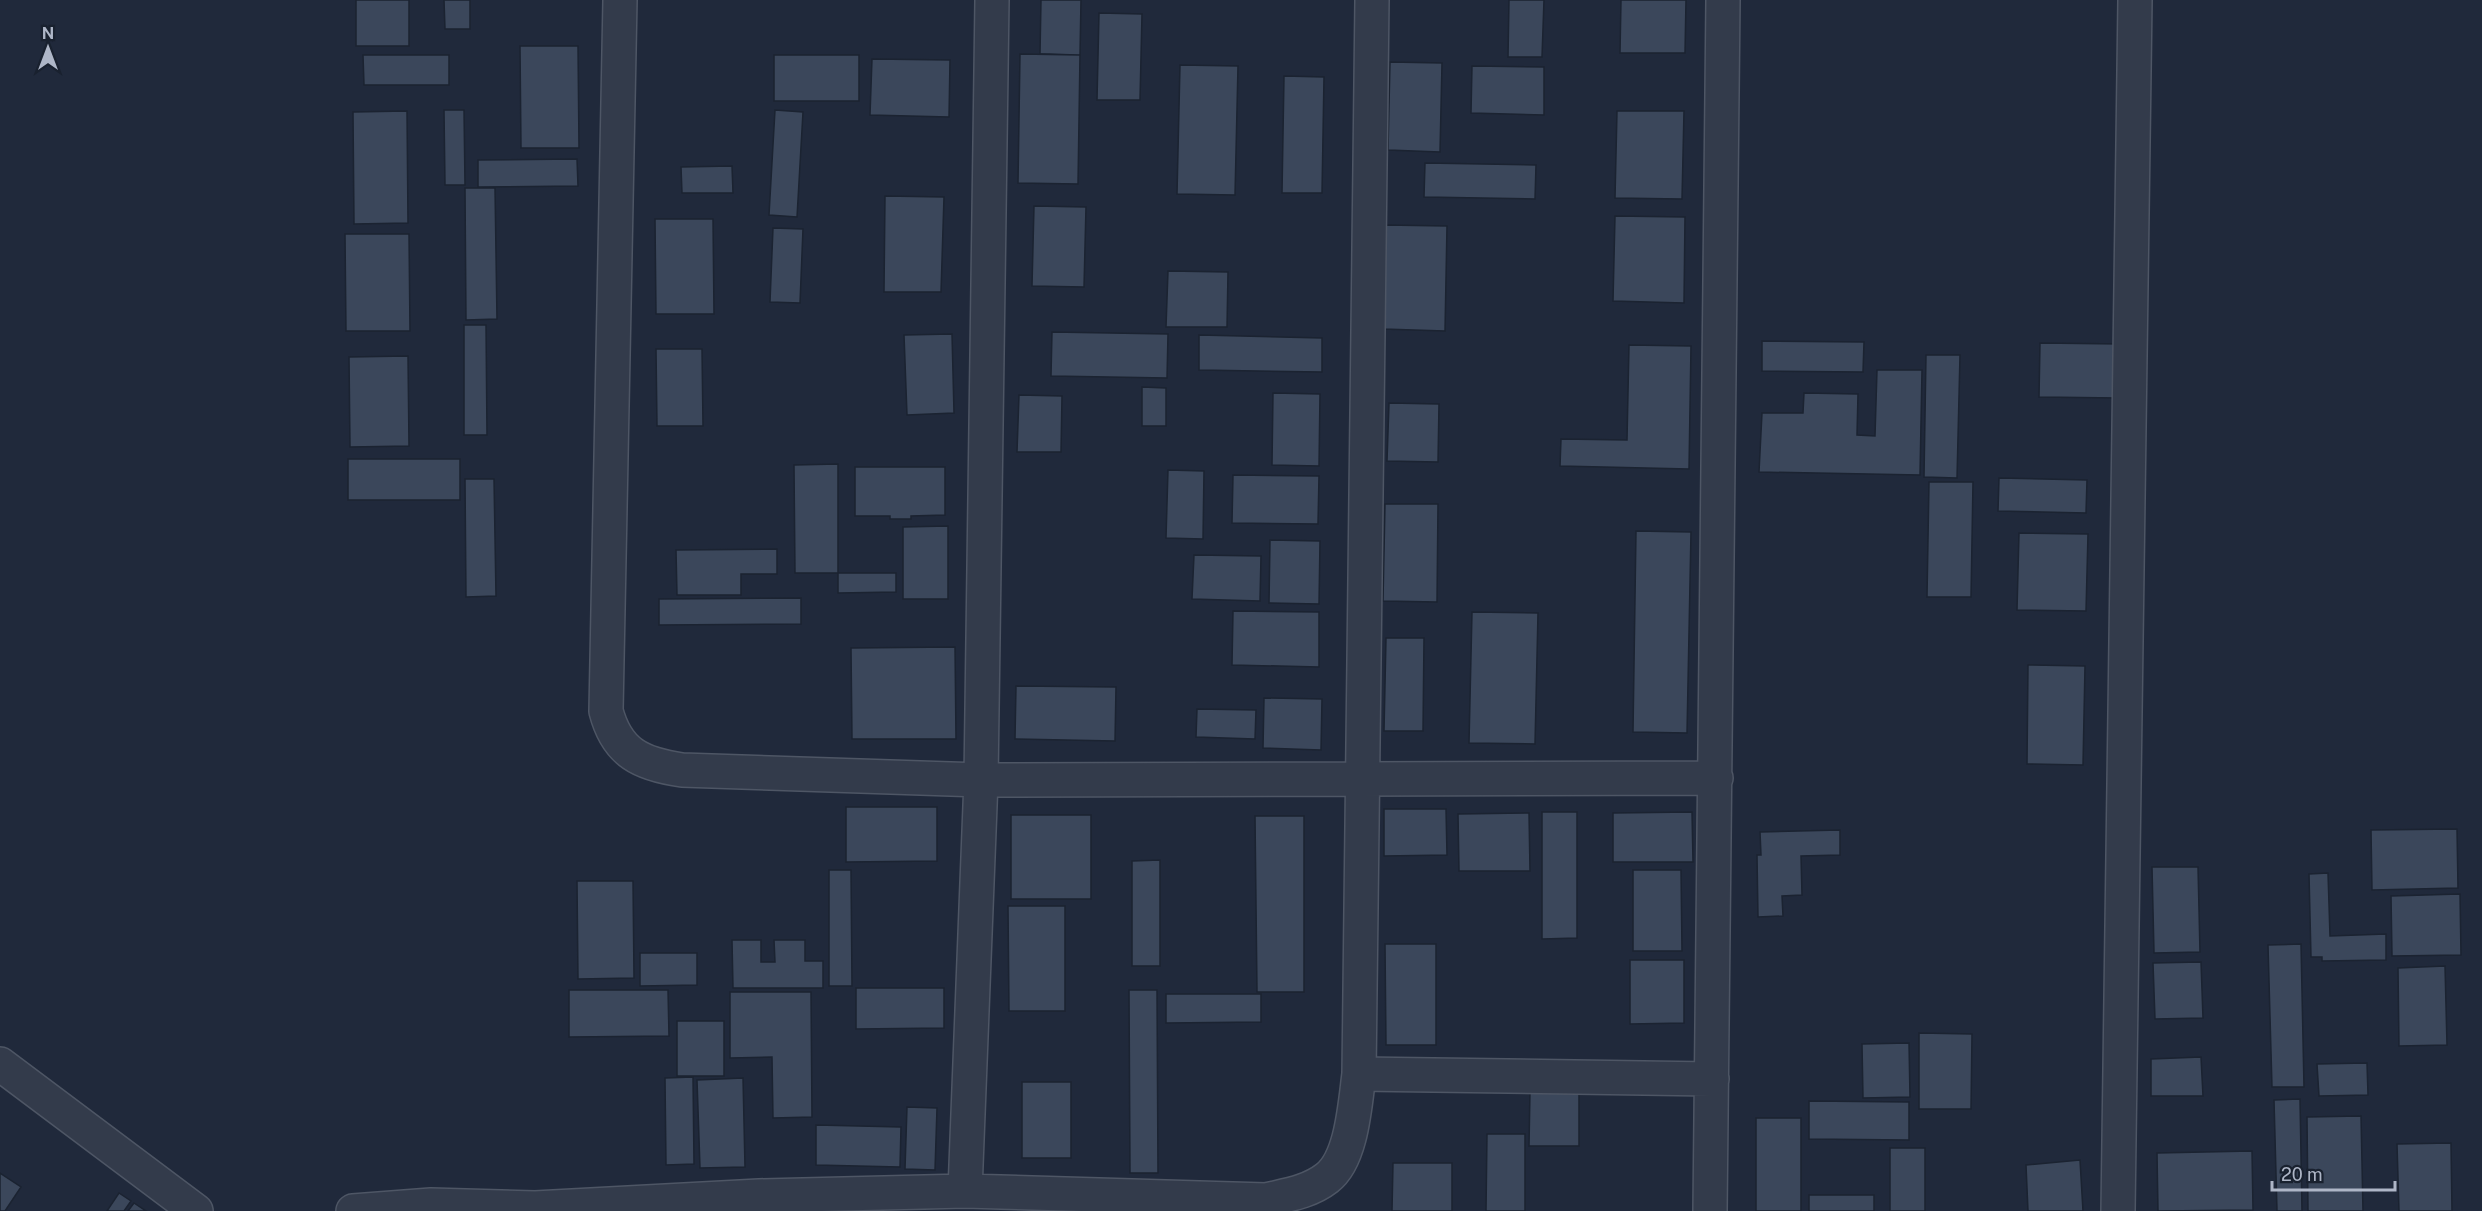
<svg xmlns="http://www.w3.org/2000/svg" width="2482" height="1211" viewBox="0 0 2482 1211" font-family="'Public Sans',sans-serif">
<style>
.building{fill:#3b475b;stroke:#1b2331;stroke-width:1.5}
.lines{fill:none;stroke-linecap:round;stroke-linejoin:round}
.street-casing{stroke:#4e5665;stroke-width:36}
.street{stroke:#333b4b;stroke-width:33}
</style>
<rect width="100%" height="100%" fill="#20293b"/>
<path class="building" d="M356 0H409V46H356Z
M444 0H470V29H445Z
M1041 0H1081L1080 55 1040 54Z
M1509 0H1544L1542 57H1508Z
M1621 0H1686L1685 53H1620Z
M1099 13 1142 14 1140 100H1097Z
M520 46H578L579 148H521Z
M1020 54 1080 55 1078 184 1018 183Z
M363 55H449V85H364Z
M774 55H859V101H774Z
M872 59 950 60 949 117 870 115Z
M1390 62 1442 63 1440 152 1388 150Z
M1180 65 1238 66 1235 195 1177 194Z
M1472 66 1544 67V115L1471 113Z
M1284 76 1324 77 1322 193H1282Z
M444 110H464L465 185H445Z
M775 110 803 112 797 217 769 215Z
M407 111 408 223 354 224 353 112Z
M1617 111H1684L1682 199 1615 198Z
M577 159 578 186 478 187V160Z
M1425 163 1536 165 1535 199 1424 197Z
M732 166 733 193H682L681 167Z
M465 188H495L497 319 466 320Z
M885 196 944 197 941 292H884Z
M1034 206 1086 207 1084 287 1032 286Z
M1615 216 1685 217 1684 303 1613 301Z
M655 219H713L714 314H656Z
M1385 225 1447 226 1445 331 1383 329Z
M773 228 803 229 800 303 770 302Z
M345 234H409L410 331H346Z
M1168 271 1228 272 1227 327H1166Z
M464 325H486L487 435H464Z
M1052 332 1168 334 1167 378 1051 376Z
M952 334 954 413 907 415 904 335Z
M1199 335 1322 338V372L1199 370Z
M1762 341 1864 342 1863 372 1762 371Z
M2040 343 2121 344 2119 398 2039 397Z
M1629 345 1691 346 1689 469 1560 466 1561 439 1627 440Z
M656 349H702L703 426H657Z
M1926 355H1960L1957 478 1924 477Z
M408 356 409 446 350 447 349 357Z
M1877 370H1922L1920 475 1759 472 1762 413H1803L1804 393 1858 394 1857 435 1875 436Z
M1142 387 1166 388V426H1142Z
M1273 393 1320 394 1319 466 1272 465Z
M1019 395 1062 396 1061 452H1017Z
M1389 403 1439 404 1438 462 1387 461Z
M348 459H460V500H348Z
M838 464V573H795L794 465Z
M855 467H945V515L911 516V519H890V516H855Z
M1168 470 1204 471 1203 539 1166 538Z
M1233 475 1319 476 1318 524 1232 523Z
M1999 478 2087 480 2086 513 1998 511Z
M465 479H494L496 596 466 597Z
M1929 482H1973L1971 597H1927Z
M1385 504H1438L1437 602 1383 601Z
M948 526V599H903V527Z
M1636 531 1691 532 1687 733 1633 732Z
M2019 533 2088 534 2086 611 2017 610Z
M1270 540 1320 541 1319 604 1269 603Z
M777 549V574H741V595H677L676 550Z
M1194 555 1261 556 1260 601 1192 599Z
M838 573H896V592L838 593Z
M801 598V624L659 625V599Z
M1233 611 1319 612V667L1232 665Z
M1472 612 1538 613 1535 744 1469 743Z
M1386 638H1424L1423 731H1384Z
M955 647 956 739H852L851 648Z
M2028 665 2085 666 2083 765 2027 764Z
M1016 686 1116 687 1115 741 1015 739Z
M1264 698 1322 699 1321 750 1263 748Z
M1197 709 1256 710 1255 739 1196 737Z
M846 807H937V861L846 862Z
M1384 809H1446L1447 855 1384 856Z
M1542 812H1577V938L1542 939Z
M1692 812 1693 862H1613V813Z
M1529 813 1530 871H1459L1458 814Z
M1011 815H1091V899H1011Z
M1255 816H1304V992H1257Z
M2457 829 2458 888 2372 890 2371 830Z
M1840 830V855L1801 856 1802 895 1782 896 1783 916 1758 917 1757 855H1761L1760 832Z
M1160 860V966H1132V861Z
M2152 867H2198L2200 952 2154 953Z
M829 870H851L852 986H829Z
M1633 870H1681L1682 951H1633Z
M2328 873 2330 936 2386 934V960L2322 961V957H2311L2309 874Z
M577 881H633L634 978 578 979Z
M2460 894 2461 955 2392 956 2391 896Z
M1008 906H1065V1011H1009Z
M732 940H761V962H775L774 940H805V961H823V988H733Z
M1385 944H1436V1045H1386Z
M2301 944 2304 1087H2272L2268 945Z
M640 953H697V985L640 986Z
M1630 960H1684V1023L1630 1024Z
M2201 962 2203 1018 2155 1019 2153 963Z
M2445 966 2447 1045 2399 1046 2398 968Z
M856 988H944V1028L856 1029Z
M569 990H668L669 1036 569 1037Z
M1129 990H1157L1158 1173H1130Z
M730 992H811L812 1117 773 1118 772 1057 730 1058Z
M1166 994H1261V1022L1166 1023Z
M677 1021H724V1076H677Z
M1919 1033 1972 1034 1971 1109H1919Z
M1909 1043 1910 1097 1863 1098 1862 1044Z
M2201 1057 2203 1096H2151V1059Z
M2367 1063 2368 1095 2319 1096 2317 1064Z
M693 1077 694 1164 666 1165 665 1078Z
M743 1078 745 1167 700 1168 697 1080Z
M1022 1082H1071V1158H1022Z
M1530 1091H1579V1146H1529Z
M2300 1099 2302 1211H2277L2274 1100Z
M1809 1101 1909 1102V1140L1809 1139Z
M907 1107 937 1108 935 1170 905 1169Z
M2361 1116 2363 1211H2308L2307 1117Z
M1756 1118H1801V1211H1756Z
M816 1125 901 1127 900 1167 816 1165Z
M1487 1134H1525V1211H1486Z
M2451 1143 2452 1211H2399L2397 1144Z
M1890 1148H1925V1211H1890Z
M2252 1151 2253 1210 2158 1211 2157 1153Z
M2080 1160 2083 1211H2028L2026 1165Z
M1393 1163H1452V1211H1392Z
M0 1173 21 1187 5 1211H0Z
M119 1193 131 1201 124 1211H107Z
M1809 1195H1874V1211H1809Z
M134 1203 146 1211H128Z"/>
<g class="lines">
<g class="street-casing">
<path id="street" d="M620 0 606 711C617 753 641 764 682 770L981 780 1716 778
M0 1064 196 1211
M1359 1074 1712 1079
M965 1191 981 780 992 0
M353 1211 431 1205 535 1208 759 1196 965 1191 1266 1200C1287 1195 1309 1192 1327 1178 1352 1159 1355 1104 1359 1074L1372 0
M1710 1211 1723 0
M2118 1211 2135 0"/>
</g>
<use href="#street" class="street"/>
</g>
<g transform="translate(48 48)" stroke="#19212f" stroke-width="4.5" paint-order="stroke">
<path d="M0-4.5L10 22L0 15L-10 22Z" fill="#aeb6c7"/>
<text y="-9" font-size="16" font-weight="bold" text-anchor="middle" fill="#aeb6c7">N</text>
</g>
<path d="M2272 1181v9h123v-9" fill="none" stroke="#aeb6c7" stroke-width="3"/>
<text x="2281" y="1181" font-size="18" fill="#aeb6c7" stroke="#19212f" stroke-width="4.5" paint-order="stroke">20 m</text>
</svg>
